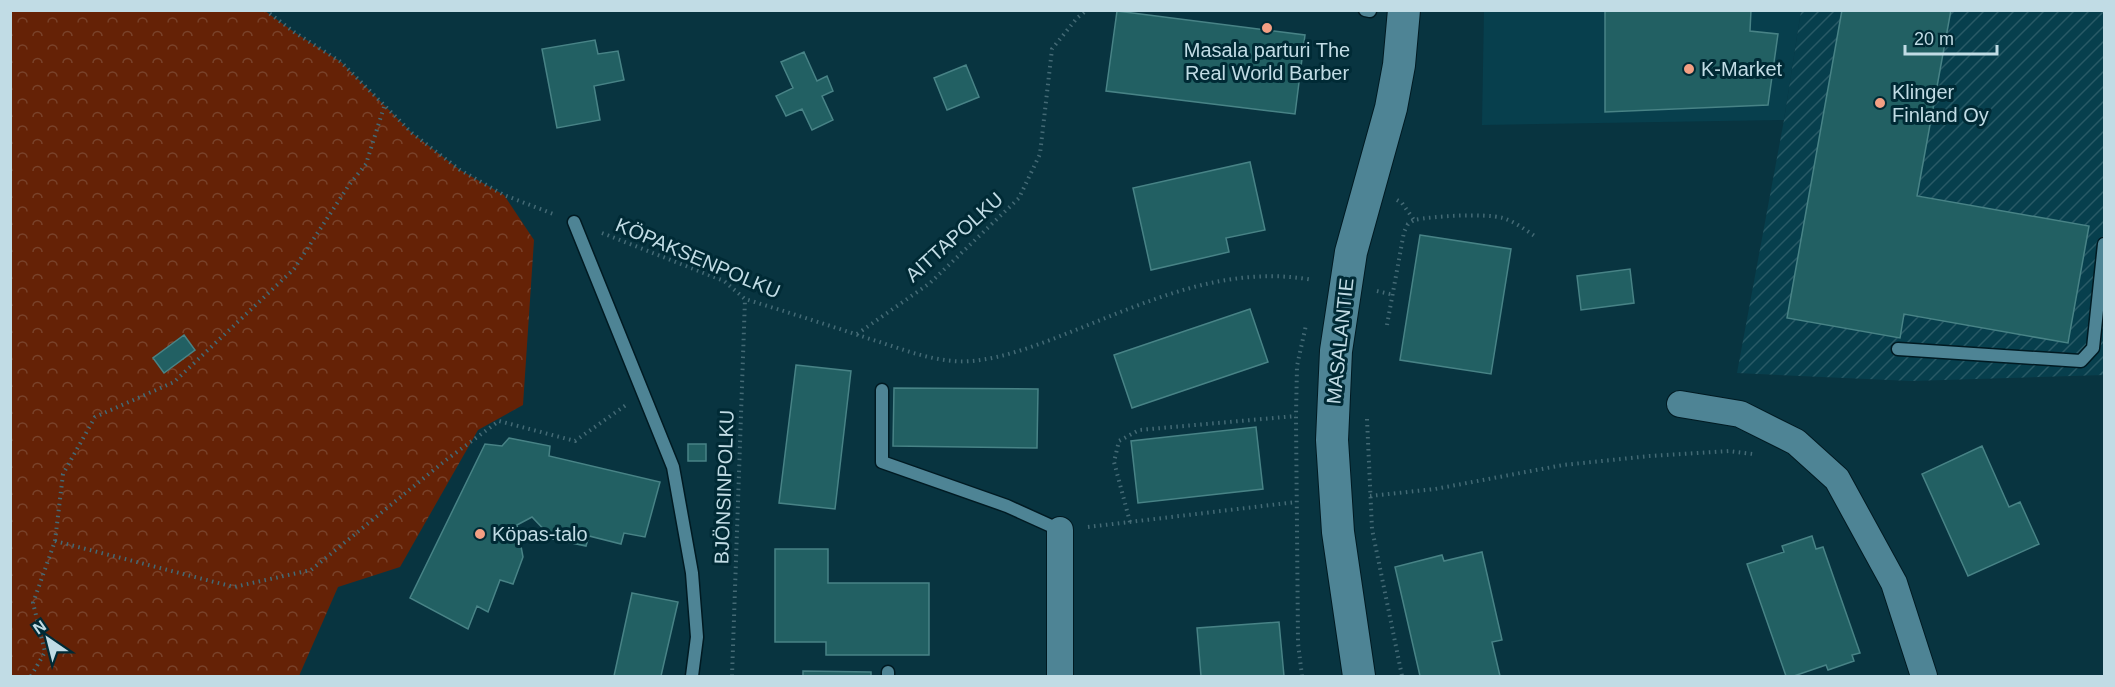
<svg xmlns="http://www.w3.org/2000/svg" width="2115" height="687" viewBox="0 0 2115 687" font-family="Arial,sans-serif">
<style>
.built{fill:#073f4d}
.industrial{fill:url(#industrial-furrows)}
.forest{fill:url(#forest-crowns)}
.building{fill:#226063;stroke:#488386;stroke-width:1.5}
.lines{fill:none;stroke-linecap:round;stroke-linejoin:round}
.service-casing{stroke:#001a22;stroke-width:15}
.minor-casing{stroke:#001a22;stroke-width:28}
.tertiary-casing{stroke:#001a22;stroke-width:34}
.path{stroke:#446a75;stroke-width:4;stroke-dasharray:1.5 4.5;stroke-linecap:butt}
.service{stroke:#4e8495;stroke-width:12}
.minor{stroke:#4e8495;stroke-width:26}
.tertiary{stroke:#4e8495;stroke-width:32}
.poi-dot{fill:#f39f83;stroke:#002a35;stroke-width:2}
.labels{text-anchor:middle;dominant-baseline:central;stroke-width:6;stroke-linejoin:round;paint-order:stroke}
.poi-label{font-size:20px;fill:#c1dce5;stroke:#002a35;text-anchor:start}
.street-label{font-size:20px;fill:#c1dce5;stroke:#002a35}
</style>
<defs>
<pattern id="industrial-furrows" width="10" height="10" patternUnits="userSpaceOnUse" patternTransform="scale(1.5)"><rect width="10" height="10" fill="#073f4d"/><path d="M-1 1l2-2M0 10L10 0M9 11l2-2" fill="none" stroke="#295a66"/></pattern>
<pattern id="forest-crowns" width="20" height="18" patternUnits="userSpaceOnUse" patternTransform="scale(1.5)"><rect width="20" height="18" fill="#652206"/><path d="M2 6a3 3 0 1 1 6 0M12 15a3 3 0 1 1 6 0" fill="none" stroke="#79422a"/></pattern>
</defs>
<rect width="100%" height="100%" fill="#083440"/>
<path class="built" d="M1484 11H1801L1784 120 1482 125Z"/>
<path class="industrial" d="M1801 11H2104V375L1911 381 1737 373 1784 120Z"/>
<path class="forest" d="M10 11H265L294 32 341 62 412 133 460 170 504 195 534 240 523 405 478 430 400 567 338 587 299 676H11Z"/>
<path class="building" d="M1605 10H1751L1750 31 1778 34 1768 105 1605 112Z
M1842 10H1951L1917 196 2089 226 2068 343 1904 314 1900 338 1787 318Z
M1117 11 1305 35 1295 114 1106 91Z
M595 40 598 54 618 51 624 80 594 86 600 120 557 128 542 49Z
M804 52 817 81 827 76 833 91 822 96 833 120 812 130 802 109 786 116 776 96 793 88 781 62Z
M966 65 979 97 947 110 934 78Z
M1250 162 1265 230 1226 238 1229 252 1151 270 1133 188Z
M1420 235 1511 249 1491 374 1400 360Z
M1630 269 1634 303 1581 310 1577 276Z
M1250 309 1268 362 1132 408 1114 355Z
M184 335 195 350 164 373 153 358Z
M796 365 851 371 835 509 779 503Z
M894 388 1038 389 1037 448 893 446Z
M1256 427 1263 489 1138 503 1131 441Z
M509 438 550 446 549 456 660 482 645 537 624 533 621 544 589 536 586 546 553 539 532 517 517 525 523 557 513 584 500 580 488 612 477 606 468 629 410 598 485 444 502 446Z
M688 444H706V461H688Z
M1982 446 2009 507 2020 502 2039 544 1968 576 1922 474Z
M1812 536 1816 549 1823 547 1860 653 1852 655 1854 661 1828 670 1826 665 1794 676H1786L1747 564 1784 552 1782 546Z
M775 549H828V583H929V655H826V642H775Z
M1482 552 1502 640 1492 642 1500 676H1420L1395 567 1442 555 1444 561Z
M632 593 678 602 661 676H614Z
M1279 622 1284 676H1201L1197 628Z
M803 671 871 672V676H803Z"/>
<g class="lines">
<g class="service-casing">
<path id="service" d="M1365 10 1370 11
M574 222 673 467 692 573 697 637 692 676
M1898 349 2081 361 2093 348 2104 244
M882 390V462L1007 506 1060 530
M888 672V676"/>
</g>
<g class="minor-casing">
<path id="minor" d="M1680 404 1740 414 1796 442 1837 479 1894 583 1924 676
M1060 530V676"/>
</g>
<g class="tertiary-casing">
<path id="tertiary" d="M1359 676 1338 532 1332 440 1336 351 1351 252 1391 108 1399 65 1404 10"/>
</g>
<path class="path" d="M265 10 294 32 341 62 412 133 460 170 504 195 556 215
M1397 200 1402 203 1414 220
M602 233 724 281 745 299C787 312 828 325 870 339 903 349 937 364 972 361 1004 358 1038 345 1068 333 1147 302 1225 264 1313 280
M1377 291 1394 295
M1387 325 1404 232 1408 224 1414 220C1434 216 1484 213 1503 218 1515 222 1526 230 1536 237
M857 334 930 283 1019 198 1040 154 1052 49 1077 18 1087 10
M1367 419 1372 529 1402 676
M1370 496 1435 489 1563 465 1650 456 1729 451 1753 454
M1130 522 1114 462 1119 441 1139 430 1296 416
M1088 527 1296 502
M55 541 234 587 311 570 446 460 499 421 575 441 626 405
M31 676 45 652 33 603 55 541 63 474 95 417 174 382 294 269 349 185 366 164 384 107
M732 676 745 299
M1302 676 1298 643 1296 416 1297 366 1306 325"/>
<use href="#service" class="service"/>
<use href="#minor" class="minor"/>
<use href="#tertiary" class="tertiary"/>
</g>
<g class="poi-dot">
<circle cx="1267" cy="28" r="6"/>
<circle cx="1689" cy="69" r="6"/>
<circle cx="1880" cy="103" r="6"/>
<circle cx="480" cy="534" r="6"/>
</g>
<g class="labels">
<g class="poi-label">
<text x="1267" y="50" text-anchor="middle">Masala parturi The<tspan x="1267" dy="23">Real World Barber</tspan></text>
<text x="1701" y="69">K-Market</text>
<text x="1892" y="92">Klinger<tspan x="1892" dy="23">Finland Oy</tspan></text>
<text x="492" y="534">Köpas-talo</text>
</g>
<g class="street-label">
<text transform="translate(954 237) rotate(-42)">AITTAPOLKU</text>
<text transform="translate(698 258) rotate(23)">KÖPAKSENPOLKU</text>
<text transform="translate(1340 341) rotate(-84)">MASALANTIE</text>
<text transform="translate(724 487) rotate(-88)">BJÖNSINPOLKU</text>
</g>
</g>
<rect width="2115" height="687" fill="none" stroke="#c1dce5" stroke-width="24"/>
<g transform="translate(48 639) rotate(325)" stroke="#002a35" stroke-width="4.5" paint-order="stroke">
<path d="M0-4.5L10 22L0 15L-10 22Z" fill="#c1dce5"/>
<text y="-9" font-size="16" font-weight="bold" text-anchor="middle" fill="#c1dce5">N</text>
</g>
<path d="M1905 45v9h92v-9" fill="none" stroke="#c1dce5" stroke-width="3"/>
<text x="1914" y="45" font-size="18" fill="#c1dce5" stroke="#002a35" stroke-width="4.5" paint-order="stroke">20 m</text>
</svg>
